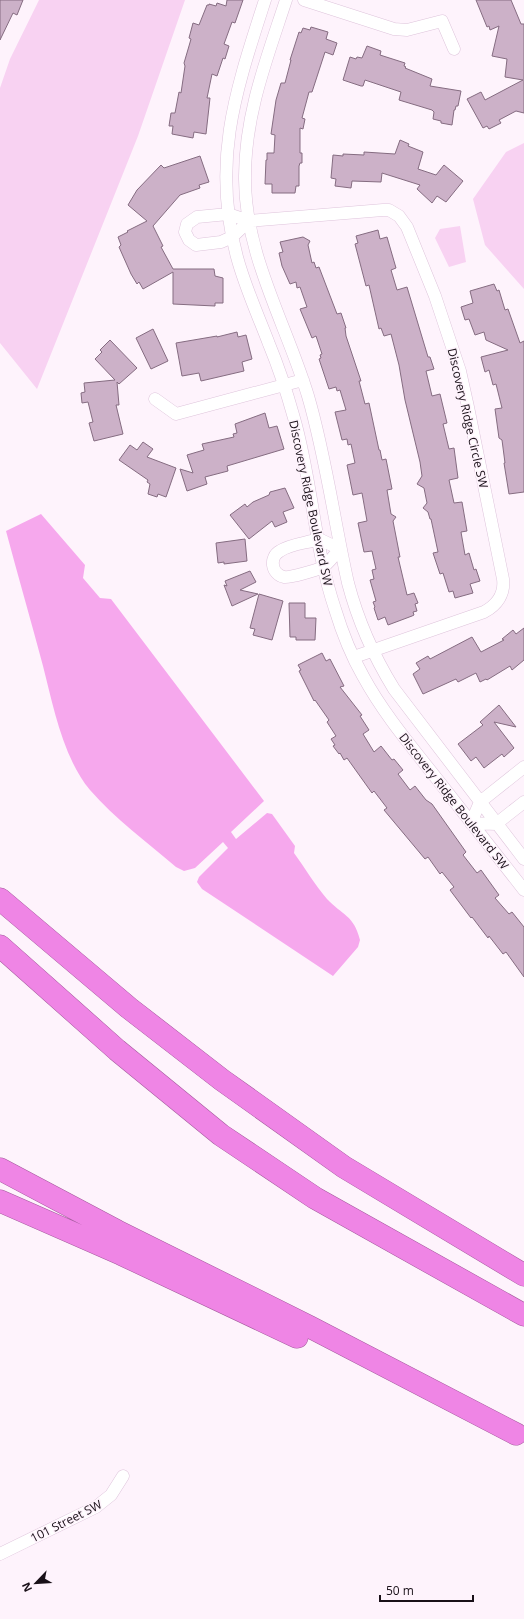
<svg xmlns="http://www.w3.org/2000/svg" width="524" height="1619" viewBox="0 0 524 1619" font-family="'Open Sans',sans-serif">
<style>
.green{fill:#f8d2f2}
.water{fill:#f6a8ed}
.building{fill:#ccb1c8;stroke:#856c81}
.lines{fill:none;stroke-linecap:round;stroke-linejoin:round}
.minor-casing{stroke:#dec4db;stroke-width:13}
.motorway-casing{stroke:#a45c9d;stroke-width:23}
.minor{stroke:#fff;stroke-width:12}
.motorway{stroke:#ef85e5;stroke-width:22}
.labels{text-anchor:middle;dominant-baseline:central;stroke-width:3;stroke-linejoin:round;paint-order:stroke}
.street-label{font-size:12px;fill:#191018;stroke:#fef3fc}
</style>
<rect width="100%" height="100%" fill="#fef3fc"/>
<path class="green" d="M39 0H185L138 136 37 389 0 343V88L10 59Z
M524 143V289L485 245 473 199 506 152Z
M460 226 466 262 449 267 435 238 440 229Z"/>
<path class="water" d="M41 514 85 565 83 578 100 598 111 599 264 801 231 832 236 839 267 813 272 814 295 846 294 853C305 868 315 885 327 899 342 915 354 915 360 940L358 947 333 976 202 889 197 882 199 877 228 848 223 842 195 868 184 871 176 867C147 842 115 819 90 790 63 758 53 705 43 666 31 621 18 576 6 531Z"/>
<path class="building" d="M0 0H23L17 15 13 13 0 40Z
M227 0H243L235 23 232 22 224 44 229 46 225 59 223 58 217 76 212 74 207 98H210L206 134 194 132 193 138 172 134 173 126H169L171 113H175L179 92 181 93 185 66 184 63 189 46 191 39 189 38 193 23 199 25 207 5H209V4L216 6 217 3 226 6Z
M476 0H511L521 24H524V113L516 111 499 120 501 123 489 129 487 126 483 128 467 99 481 92 485 100 523 80 505 77 507 59 492 56 499 26 490 30 489 26 487 27Z
M311 27 328 32 326 39 337 43 333 55 325 52 312 92H309L302 118 305 119 303 129 300 128V153H302V163H300L299 166V186H296L295 193H272V184H265L266 160H267V153H274L275 135 271 134 276 100 281 83H285L291 60H290L299 32 301 33 303 28 310 30Z
M367 46 381 51 380 55 405 63 404 66 406 67 405 68 432 79 430 86 461 91 458 106H456L455 110H454L452 125 441 123V121L433 119 434 112 432 110 399 100 401 92 365 80 363 86H361L343 80 350 57 356 59 357 57 362 58Z
M400 140 409 144 408 146 423 152 418 169 436 175 444 165 463 181 446 202 437 196 432 203 417 189 420 185 382 173 381 182 352 181 351 188 335 186 336 179 331 178 333 155 343 156V154L364 155V152L395 154Z
M200 156 209 182 199 185 200 188 180 195 153 226 163 246 161 247 173 269H214L215 276 223 278V303H215V306L173 304V272L143 289 139 282 137 284 131 274 119 247 121 245 118 237 128 232 127 231 147 221 128 205 137 190 161 165 164 168Z
M378 230 380 239 387 237 396 268 391 270 397 290 407 287 428 357H430L434 369 426 371 432 396 440 394 447 423 443 424 449 449 454 448 458 478 449 480 454 503 462 502 467 531 461 532 465 555 469 553 474 570 476 569 480 581 470 584 473 593 455 598 453 591 449 592 443 573 440 574 433 553 438 552 431 519H430L428 512 423 508 427 503 424 488 417 484 422 476 420 462 405 400 399 365 391 334 384 336 381 328 379 329 369 285 366 286 355 244 358 243 356 236Z
M303 237 310 241 308 245 312 263 314 262 316 268 319 267 337 314 341 313 346 328H345L346 336 361 381H359L365 404 369 403 379 450H380L382 460 386 459 392 489 387 490 391 514 396 517 393 521 400 557H398L407 595 414 593 418 603 415 604 417 611 413 612 414 615 412 616 388 625 385 617 378 620 374 608 375 607 373 602 376 601 370 580 374 579 372 570 376 569 372 551 364 552 358 523 367 521 362 493 353 495 347 465 355 463 351 444 348 445 347 439 342 440 335 412 346 410 340 390 337 391 336 387 329 389 319 359 321 358 320 355 322 354 316 336 312 338 300 309 307 307 300 287 297 288 296 282 290 284 282 266 279 253 283 252 280 242Z
M494 284 497 291 499 290 505 310 508 309 520 343 524 341V492L509 494 504 463H505L502 440 499 438 495 409 502 408 496 384 493 385 489 370 485 372 481 357 508 350 486 340 484 332 475 335 469 319 465 320 461 307 473 303 470 291Z
M153 329 168 361 151 369 136 338Z
M237 332 238 337 246 335 252 359 242 362 244 371 201 381 199 373 182 376 176 343 217 336V337Z
M110 340 137 368 119 384 117 382 119 405H116L123 434 94 441 89 423 93 422 88 402 82 403 81 393 85 392 84 383 115 380 95 359 102 352 100 350Z
M265 413 269 428 277 426 284 449 227 466 228 471 205 477 207 484 187 491 180 469 193 473 187 455 204 450 202 444 234 437 233 434 237 433 235 424Z
M143 442 153 449 147 457 176 468 166 497 158 494 157 497 148 494 150 484 147 482 148 480 119 460 130 445 137 450Z
M285 488 294 508 283 512 287 522 275 527 272 521 249 539 230 515 245 504 247 507 253 502 269 495 270 492Z
M245 539 247 561 224 564V562L218 563 216 543Z
M250 571 256 582 240 590 258 594 232 606 224 585 227 586 225 581Z
M259 594 283 601 272 640 253 635 255 629 250 628Z
M289 603H305V618H316L315 640H296V637H290Z
M524 628V660L512 670 510 666 487 680 486 679 480 682 476 673 458 682 456 679 423 694 413 674 420 669 416 663 428 656 430 659 472 637 481 652 504 640 502 639 513 630 516 634Z
M322 653 326 661 330 659 344 686 340 687 362 715 360 716 369 730 363 734 374 752 381 746 392 760 394 759 403 770 398 774 410 790 415 786 426 800 432 804 466 852 463 855 477 873 481 870 499 895 495 898 509 914 512 912 524 927V977L506 952 503 954 489 936 488 938 472 917 471 918 450 890 454 887 442 872 440 874 428 857 425 859 384 810 387 808 374 791 372 793 347 758 344 760 340 753 339 754 333 746 335 745 331 739 336 736 327 722 329 720 315 700 314 701 299 671 301 670 298 665Z
M499 705 516 727 494 722 514 748 504 757 502 754 484 768 476 757 471 761 458 744 483 725 480 722Z"/>
<g class="lines">
<g class="minor-casing">
<path id="minor" d="M265 0C236 90 211 161 237 257 245 287 258 315 269 344 279 368 287 393 294 418 312 480 314 547 335 609 342 632 351 655 363 676 383 713 411 746 437 779 466 816 495 853 524 890
M286 0C267 58 245 114 245 176 244 254 286 323 308 396 326 457 334 521 348 583 358 621 373 655 394 689L524 859
M304 0 394 29 407 30 442 21 454 49
M249 221 232 237 221 242 196 245 189 240 185 232 187 224 197 217 228 214 249 221 383 210H389L399 216 407 227 435 296 460 371 468 407 503 579C505 594 497 605 484 612L354 657
M155 399 176 414 303 380
M319 539 340 549C335 554 329 563 323 567 317 570 290 578 284 577 271 574 269 557 280 551 290 544 307 543 319 539Z
M524 767 480 802 471 823 496 824 524 802
M0 1554 96 1507 111 1495 123 1476"/>
</g>
<g class="motorway-casing">
<path id="motorway" d="M0 899 129 1008 222 1080 344 1167 524 1275
M0 946 117 1050 221 1135 315 1198 524 1315
M0 1169 117 1231 310 1327 516 1434
M0 1201 121 1254 297 1337"/>
</g>
<use href="#minor" class="minor"/>
<use href="#motorway" class="motorway"/>
</g>
<g class="labels">
<g class="street-label">
<text transform="translate(468 418) rotate(77)">Discovery Ridge Circle SW</text>
<text transform="translate(311 503) rotate(78)">Discovery Ridge Boulevard SW</text>
<text transform="translate(454 801) rotate(52)">Discovery Ridge Boulevard SW</text>
<text transform="translate(66 1521) rotate(-27)">101 Street SW</text>
</g>
</g>
<g transform="translate(36 1583) rotate(245)" stroke="#fef3fc" stroke-width="3" paint-order="stroke">
<path d="M0-3L7 15L0 10L-7 15Z" fill="#191018"/>
<text y="-6" font-size="11" font-weight="bold" text-anchor="middle" fill="#191018">N</text>
</g>
<path d="M380 1595v6h93v-6" fill="none" stroke="#191018" stroke-width="2"/>
<text x="386" y="1595" font-size="12" fill="#191018" stroke="#fef3fc" stroke-width="3" paint-order="stroke">50 m</text>
</svg>
